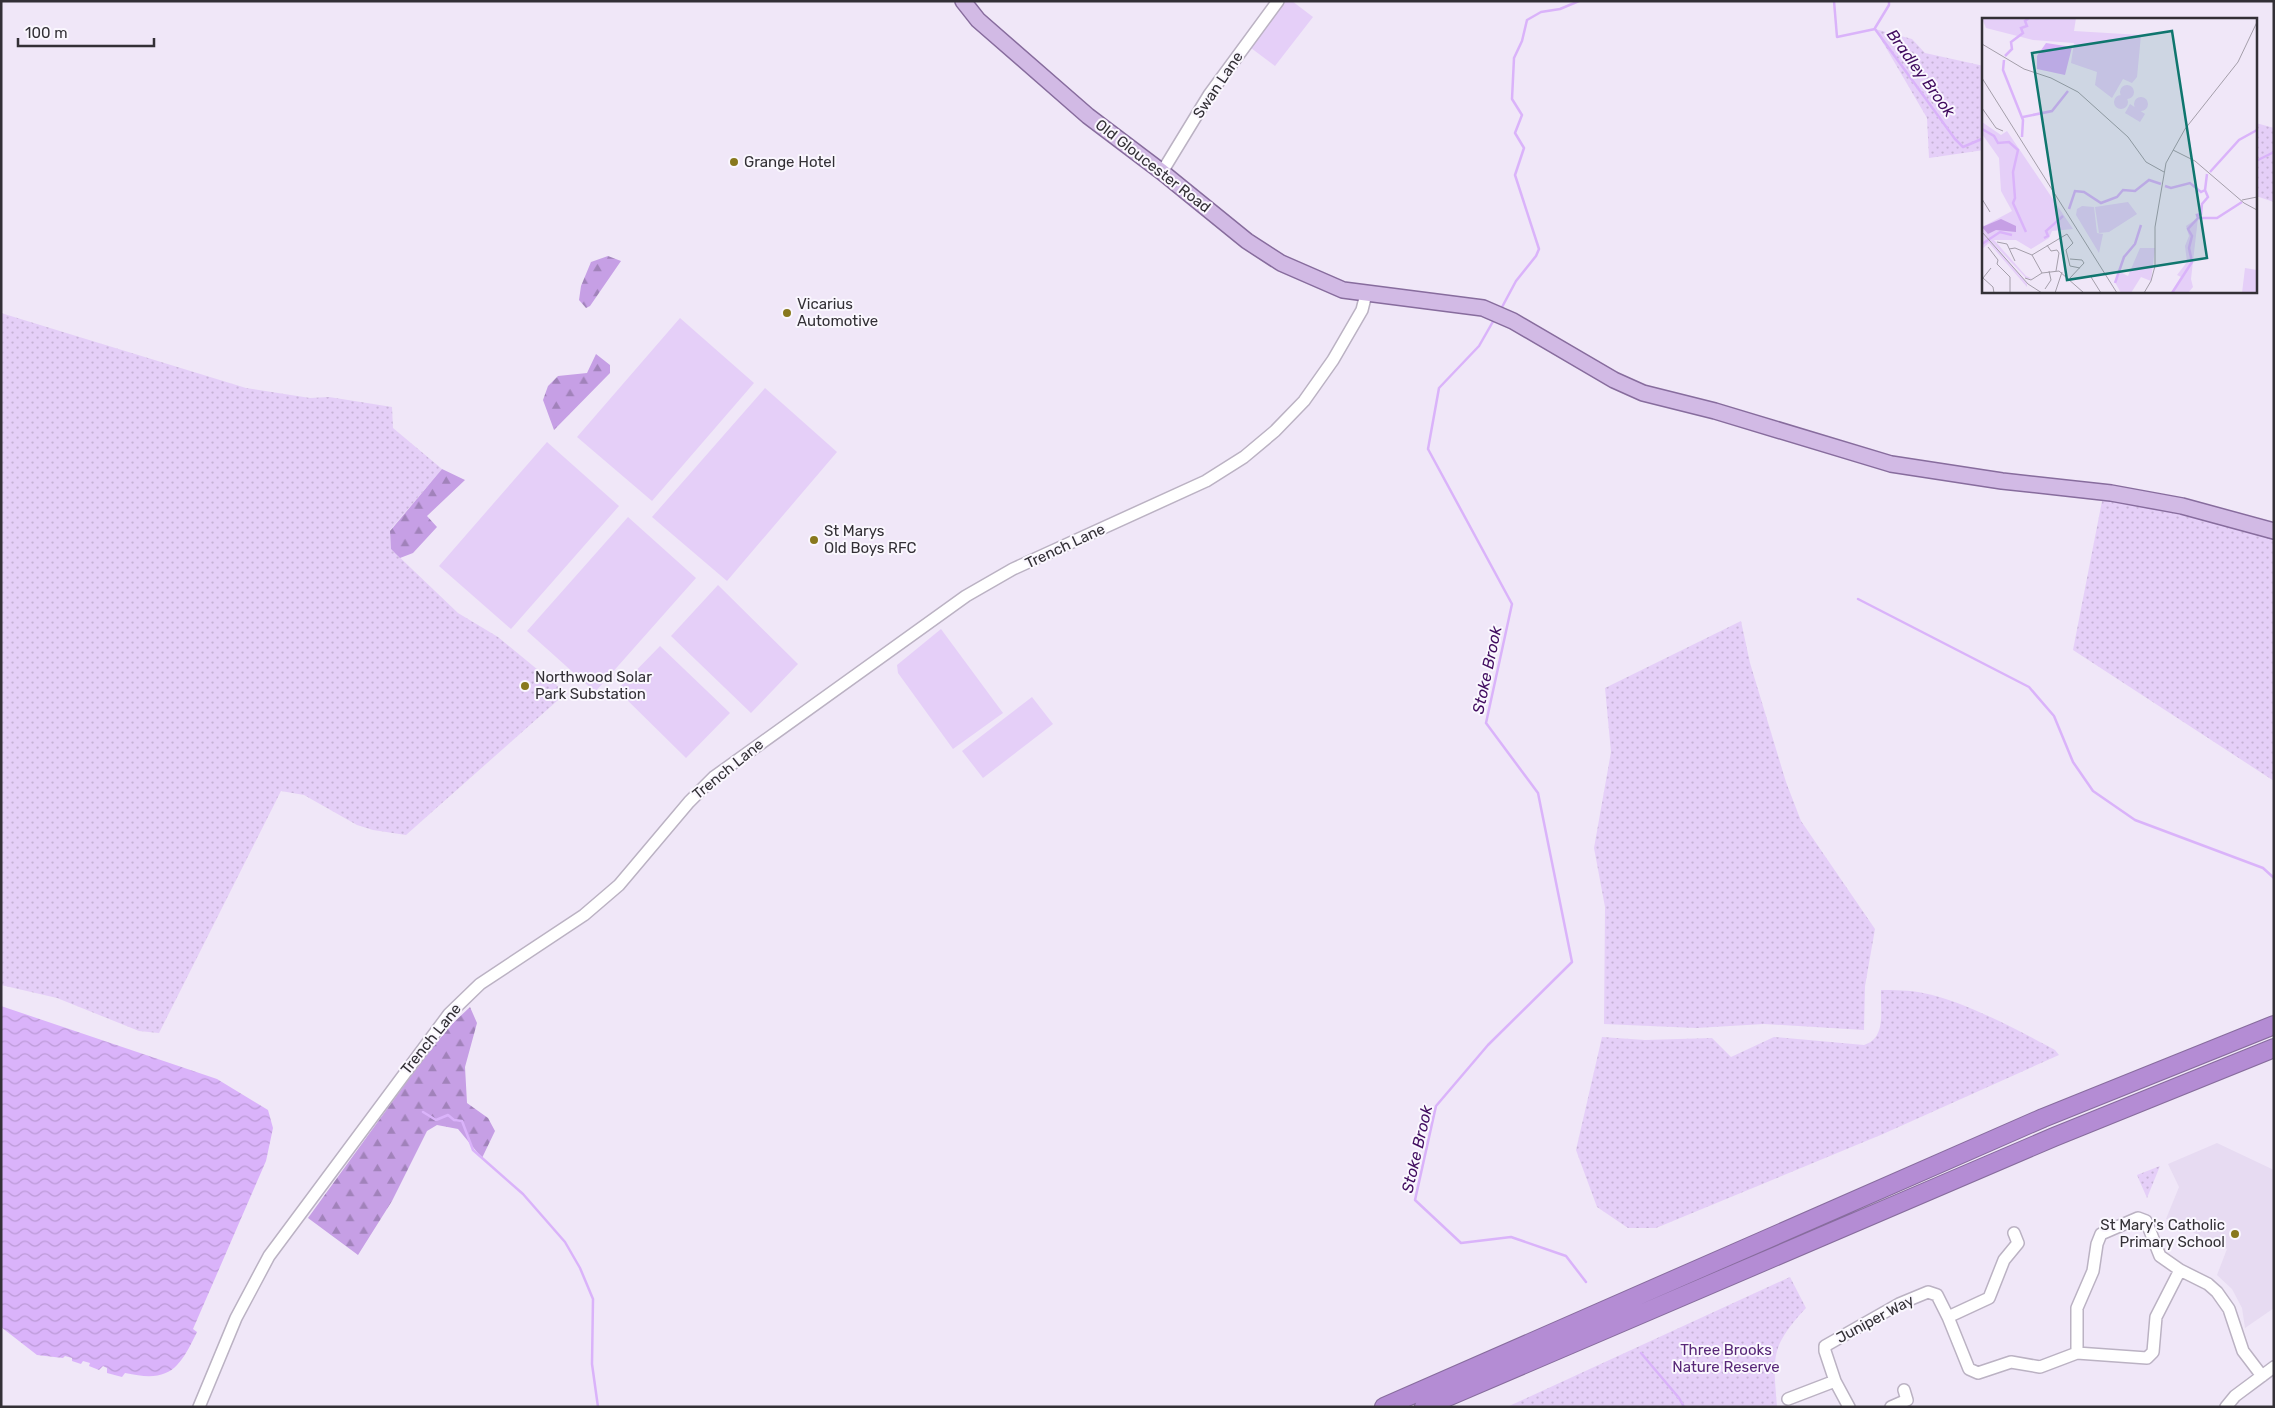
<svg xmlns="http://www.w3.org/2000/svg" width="2275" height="1408" viewBox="0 0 2275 1408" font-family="Rubik,sans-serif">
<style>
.built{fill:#e7dbf2}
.grass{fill:url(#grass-dots)}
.forest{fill:url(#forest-firs)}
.pitch{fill:#e5cff8}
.water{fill:url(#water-waves)}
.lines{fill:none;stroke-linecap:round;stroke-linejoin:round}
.stream{stroke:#dab3fa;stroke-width:2.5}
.minor-casing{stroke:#bbb2c3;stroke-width:14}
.major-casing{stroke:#876c9d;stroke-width:18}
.highway-casing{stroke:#876c9d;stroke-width:20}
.minor{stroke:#fff;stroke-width:11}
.major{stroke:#d2bae5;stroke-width:15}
.highway{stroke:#b48cd4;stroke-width:18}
.poi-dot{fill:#88781d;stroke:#faf7fe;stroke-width:2}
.labels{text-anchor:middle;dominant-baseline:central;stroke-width:4;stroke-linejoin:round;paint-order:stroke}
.street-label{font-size:15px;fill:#333036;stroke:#faf7fe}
.poi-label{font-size:15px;fill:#333036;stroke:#faf7fe;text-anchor:start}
.park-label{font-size:15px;fill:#582778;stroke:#faf7fe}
.water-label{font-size:16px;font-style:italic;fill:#420d60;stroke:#faf7fe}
.inset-river{fill:none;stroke:#dab3fa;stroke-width:2.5}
.inset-road{fill:none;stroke:#a49eaa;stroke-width:1}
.view{fill:#0f766e;fill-opacity:0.15;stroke:#0f766e;stroke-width:2.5}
.inset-edge{fill:none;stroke:#333036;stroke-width:2.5}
</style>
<defs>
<pattern id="grass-dots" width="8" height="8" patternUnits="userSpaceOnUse" patternTransform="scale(1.25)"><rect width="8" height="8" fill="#e5cff8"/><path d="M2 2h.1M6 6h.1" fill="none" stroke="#c5b2d5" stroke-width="1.8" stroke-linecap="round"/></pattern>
<pattern id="forest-firs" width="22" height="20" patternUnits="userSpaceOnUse" patternTransform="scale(1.25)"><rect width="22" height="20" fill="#c69fe5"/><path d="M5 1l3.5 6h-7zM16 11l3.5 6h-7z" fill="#a182ba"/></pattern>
<pattern id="water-waves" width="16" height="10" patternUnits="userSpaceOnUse" patternTransform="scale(1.25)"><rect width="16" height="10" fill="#dab3fa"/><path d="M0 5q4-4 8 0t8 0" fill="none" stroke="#bc9ad7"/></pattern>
</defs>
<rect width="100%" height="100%" fill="#f0e7f8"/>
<path class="built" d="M2217 1143 2274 1170V1308L2245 1328 2242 1308 2232 1289 2217 1275 2227 1249 2166 1219 2179 1187 2168 1164Z"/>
<path class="grass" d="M1875 29 1912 39 1925 53 1984 66V150L1929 158 1927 118Z
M2256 123 2274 128V202L2256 196Z
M1 313 246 388 310 398 329 397 392 407 393 428 442 469 390 530 391 549 458 613 498 637 566 693 406 835 373 830 357 825 304 795 281 791 159 1033 139 1031 57 998 1 985Z
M2103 496 2274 531V781L2073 650Z
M1741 621 1750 663 1786 782 1801 821 1875 929 1865 986 1864 1030 1764 1024 1696 1028 1604 1024 1605 907 1594 848 1611 752 1605 688Z
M1881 990C1894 990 1910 990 1923 993 1964 1001 2018 1030 2055 1050L2059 1055 1883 1134 1656 1228H1628L1597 1207 1576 1150 1602 1037 1645 1040 1712 1038 1731 1057 1774 1037 1864 1045C1887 1038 1880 1010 1881 990Z
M2160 1166 2147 1198 2137 1175Z
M1790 1277 1806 1308C1770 1347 1773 1356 1777 1407H1507Z"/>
<path class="forest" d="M608 256 621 261 590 306 586 308 579 300 581 286 591 262Z
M596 354 610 365V373L554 430 543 400 548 386 558 376 587 373Z
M442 469 465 480 427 516 437 527 413 553 400 558 391 549 390 531Z
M470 1007 477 1023 465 1067 467 1103 488 1118 495 1131 482 1158 458 1129 437 1125 427 1131 392 1201 358 1255 308 1218 419 1065 450 1026Z"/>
<path class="pitch" d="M1286 1H1292L1313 17 1275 66 1251 48Z
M680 318 754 383 652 501 577 437Z
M765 388 837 452 727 581 652 517Z
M547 442 619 506 511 629 439 566Z
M628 517 696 578 595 692 527 631Z
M718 585 798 664 751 713 671 636Z
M941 629 1003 713 953 749 898 673 897 665Z
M660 646 730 713 686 758 617 690Z
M1032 697 1053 724 983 778 962 751Z"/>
<path class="water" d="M1 1006 217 1079 268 1110 273 1128 266 1161 193 1329 197 1332C179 1369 170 1383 125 1373L122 1377 107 1373V1368L103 1366 99 1370 89 1366 90 1363 83 1361 81 1364 72 1361V1358L65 1356 63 1358 37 1355 1 1327Z"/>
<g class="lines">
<path class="stream" d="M1834 1 1837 37 1875 29 1955 139 1963 147 1984 138
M1875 28 1889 5V1
M2256 161 2274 152
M1501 309 1516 281 1536 256 1539 249 1515 175 1524 148 1515 133 1522 115 1512 99 1514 58 1522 41 1527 20 1541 12 1560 9 1579 1
M1495 318 1479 346 1439 388 1428 449 1512 604 1486 723 1538 793 1572 962 1488 1045 1436 1106 1415 1200 1461 1243 1511 1237 1566 1256 1586 1282
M1858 599 2029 687 2054 716 2073 762 2093 791 2135 820 2263 868 2274 878
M423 1112 436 1120 448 1115 454 1120 462 1121 473 1150 523 1194 565 1242 580 1268 593 1299 592 1364 598 1407
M1641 1353 1679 1398 1684 1407"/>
<g class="minor-casing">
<path id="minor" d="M1162 172 1209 95 1278 1
M1948 1317 1989 1298 2004 1260 2018 1243 2014 1233
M2077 1353V1308L2093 1271 2097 1244 2101 1234 2138 1218 2146 1221 2160 1256 2180 1270 2208 1284 2217 1292 2229 1309 2243 1351 2262 1376
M1788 1399 1835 1381
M199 1407 236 1318 269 1256 449 1014 480 984 584 915 619 885 689 802 714 777 966 596 1013 569 1206 481 1244 457 1275 431 1304 401 1333 360 1362 310 1366 294
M1849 1407 1835 1381 1825 1351V1346L1899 1304 1928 1292 1937 1295 1948 1317 1969 1369 1978 1373 2011 1362 2040 1367 2077 1353 2147 1358 2153 1352 2156 1317 2180 1270
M1891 1407 1907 1400 1904 1390
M2226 1407 2235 1396 2274 1367"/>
</g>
<g class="major-casing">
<path id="major" d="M963 1 978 20 1088 116 1162 172 1247 241 1281 263 1343 290 1483 308 1513 321 1614 380 1643 393 1715 411 1891 464 2002 481 2111 493 2182 506 2274 531"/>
</g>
<g class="highway-casing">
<path id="highway" d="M1384 1407 2043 1118 2274 1025
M1424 1407 2054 1137 2274 1048"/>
</g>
<use href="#minor" class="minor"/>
<use href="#major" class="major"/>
<use href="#highway" class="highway"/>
</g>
<g class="poi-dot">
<circle cx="734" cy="162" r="5"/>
<circle cx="787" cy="313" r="5"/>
<circle cx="814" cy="540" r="5"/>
<circle cx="525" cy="686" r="5"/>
<circle cx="2235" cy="1234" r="5"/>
</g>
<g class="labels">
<g class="street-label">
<text transform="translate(1218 85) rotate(-56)">Swan Lane</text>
<text transform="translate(1153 166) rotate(38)">Old Gloucester Road</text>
<text transform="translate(1065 546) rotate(-25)">Trench Lane</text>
<text transform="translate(728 769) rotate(-39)">Trench Lane</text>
<text transform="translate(431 1039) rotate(-51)">Trench Lane</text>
<text transform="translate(1875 1319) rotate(-28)">Juniper Way</text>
</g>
<g class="poi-label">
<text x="744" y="162">Grange Hotel</text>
<text x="797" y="304">Vicarius<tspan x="797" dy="17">Automotive</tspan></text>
<text x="824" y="531">St Marys<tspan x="824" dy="17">Old Boys RFC</tspan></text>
<text x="535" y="677">Northwood Solar<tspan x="535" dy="17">Park Substation</tspan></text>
<text x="2225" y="1225" text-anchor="end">St Mary's Catholic<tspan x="2225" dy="17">Primary School</tspan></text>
</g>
<g class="park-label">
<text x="1726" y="1350">Three Brooks<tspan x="1726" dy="17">Nature Reserve</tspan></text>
</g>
<g class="water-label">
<text transform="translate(1921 73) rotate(54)">Bradley Brook</text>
<text transform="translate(1487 670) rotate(-78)">Stoke Brook</text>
<text transform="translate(1417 1149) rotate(-77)">Stoke Brook</text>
</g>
</g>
<g transform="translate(1982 18)">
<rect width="275" height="275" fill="#f0e7f8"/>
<path d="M0 0H94L92 13 159 17 155 59 150 65 141 61 130 80 113 67 115 54 89 45 92 25 51 22 4 10ZM0 104 19 117 25 113 91 211 70 213 67 220 49 231 34 222H12L44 258 51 261 44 260 9 223 45 265V269L7 225 0 231V205L2 208 30 193 19 173 17 140 0 116ZM146 184 155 196 127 214 117 215 113 189ZM100 188 112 189 115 215 121 216 117 235 94 197 95 191ZM216 200 209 261 211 269 206 275H189L199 259 195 257 205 244 203 228 207 218 204 208ZM158 230H173L169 263 159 259 149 275H139L134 266 135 257 138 254 146 258ZM263 250 275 252V275H260Z" fill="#e5cff8"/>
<path d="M19 201 34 208V214L14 212 6 216 0 209Z" fill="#c69fe5"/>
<path d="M138 74a7 7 0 1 1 14 0a7 7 0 1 1-14 0ZM132 84a7 7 0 1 1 14 0a7 7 0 1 1-14 0ZM152 86a7 7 0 1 1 14 0a7 7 0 1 1-14 0ZM148 86 163 96 158 104 143 95Z" fill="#e5cff8"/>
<path d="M64 25 90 29 83 57 55 51V38Z" fill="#dab3fa"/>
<path class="inset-river" d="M23 38 30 31 29 24 41 15 39 10 45 8 43 3 47 0M22 42 21 52 41 102 40 119M41 99 70 93 86 73M0 111 12 118 16 125 27 124 36 132 31 154 33 180 31 185 44 214M228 154 257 122 275 112M183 168 189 170 208 165 219 174 223 172M87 191 93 173 102 174 119 185 135 179 141 172 153 173 167 162 179 166M217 200H235L260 184M62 220 66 218 64 213 81 198M0 226 18 214 30 217M133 265 142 239 153 226 159 207M190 275 210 244 207 230 210 218 206 211 216 200 215 197 219 196 220 186 226 179 223 172 225 156"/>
<path class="inset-road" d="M0 26 42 51 69 60 96 74 146 119 164 144 182 154M0 60 135 275M0 90 14 110 21 113M191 132 213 143 262 185 275 192M0 181 8 194M260 182 275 179M0 214 46 266M15 224 25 226 33 243M65 227 69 233 75 232 77 235 74 253M6 229 16 242 15 246 28 259V275M27 231 33 230 50 237 85 216 91 225 84 232 88 248 98 250M50 237 60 255M88 241 100 242 102 245 88 260M9 250 1 260 11 269 12 275M109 259 119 275M43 260 49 262 60 255 77 253 102 275M46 266 60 275M63 271 69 262 67 253M73 275 80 254M162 275 169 263 173 248V209L184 145 203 111 256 44 275 4"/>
<path class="view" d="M190 13 225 240 85 262 50 35Z"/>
<rect width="275" height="275" class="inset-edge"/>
</g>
<rect width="2275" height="1408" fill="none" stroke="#333036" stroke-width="5"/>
<path d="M18 38v8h136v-8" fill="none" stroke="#333036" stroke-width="2.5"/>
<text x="25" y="38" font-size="15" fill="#333036" stroke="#faf7fe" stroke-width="4" paint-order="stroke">100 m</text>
</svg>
